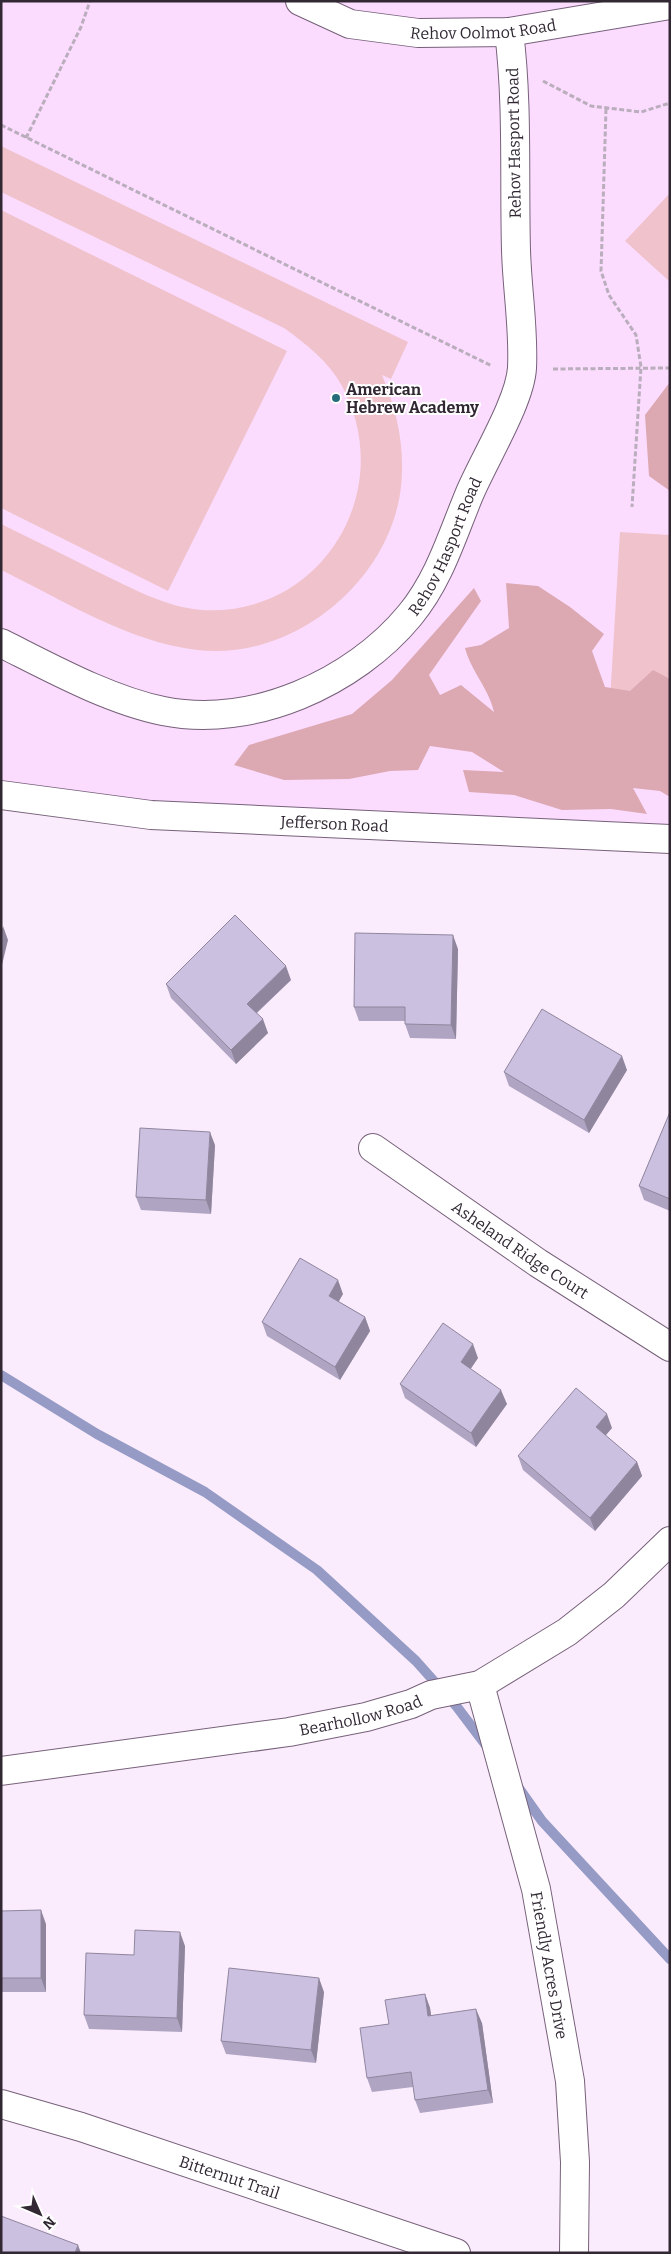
<svg xmlns="http://www.w3.org/2000/svg" width="671" height="2254" viewBox="0 0 671 2254" font-family="Bitter,serif">
<style>
.built{fill:#fbdcff}
.green{fill:#f0c3cc}
.forest{fill:#dca8b2}
.lines{fill:none;stroke-linecap:round;stroke-linejoin:round}
.stream{stroke:#969bc6;stroke-width:10}
.minor-casing{stroke:#77617a;stroke-width:30}
.tertiary-casing{stroke:#77617a;stroke-width:30}
.path{stroke:#baadbc;stroke-width:3;stroke-dasharray:5 2.5;stroke-linecap:butt}
.minor{stroke:#fff;stroke-width:28}
.tertiary{stroke:#fff;stroke-width:28}
.wall{fill:#afa5c2}
.shaded-wall{fill:#8f869e}
.building{fill:#ccc0e1;stroke:#8f869e}
.poi-dot{fill:#266c7b;stroke:#fff;stroke-width:2}
.labels{text-anchor:middle;dominant-baseline:central;stroke-width:4;stroke-linejoin:round;paint-order:stroke}
.street-label{font-size:16px;fill:#312833;stroke:#fff}
.poi-label{font-size:16px;font-weight:bold;fill:#312833;stroke:#fff;text-anchor:start}
</style>
<rect width="100%" height="100%" fill="#fbecfd"/>
<path class="built" d="M1 1H670V839L1 795Z"/>
<path class="green" d="M1 146 408 342 391 379 382 375C395 406 403 437 402 471 401 573 298 662 197 650 128 642 63 600 1 570V524C33 540 65 555 96 571 130 587 164 607 202 610 322 617 398 490 342 386 329 362 306 344 284 328L1 192Z
M670 193V282L625 241Z
M1 210 287 351 168 591 1 508Z
M620 532 670 535V703L610 700Z"/>
<path class="forest" d="M670 382V491L649 476 645 415Z
M506 583 538 586 570 607 604 634 592 651 605 687 630 691 653 670 670 679V797L660 791 633 788 647 814 611 809 562 810 514 795 469 792 463 770 504 772 472 752 430 746 418 770 390 771 349 779 284 780 234 765 249 745 352 714 392 680 474 588 481 601 429 675 440 695 461 685 494 712C489 689 471 671 465 648L481 645 509 628Z"/>
<g class="lines">
<path class="stream" d="M1 1375 97 1434 205 1492 317 1570 416 1661 457 1707 488 1748
M518 1787 542 1821 670 1959"/>
<g class="minor-casing">
<g id="minor">
<path id="s1" d="M300 1 350 24 418 33 509 32 670 5"/>
<path id="s2" d="M1 643C51 668 109 700 163 711 252 729 354 683 410 615 439 580 452 536 469 495 483 461 520 402 522 368 524 329 517 289 516 250 514 178 518 104 509 32"/>
<path id="s3" d="M373 1148 538 1263 670 1347"/>
<path id="s4" d="M480 1685 536 1889 570 2081 575 2162 574 2253"/>
<path id="s5" d="M1 1771 289 1732 366 1717 411 1704 431 1695 480 1685 567 1632 614 1595 670 1541"/>
<path id="s6" d="M1 2104 81 2127 456 2253"/>
</g>
</g>
<g class="tertiary-casing">
<g id="tertiary">
<path id="s7" d="M1 795 151 815 670 839"/>
</g>
</g>
<path class="path" d="M543 81 591 106 641 112 670 103
M606 109 601 271 609 295 636 335 641 367 632 507
M1 125 492 366
M26 138 81 27 90 1
M553 369 670 368"/>
<use href="#minor" class="minor"/>
<use href="#tertiary" class="tertiary"/>
</g>
<path class="wall" d="M458 949 456 1039 410 1038 405 1024V1021H359L354 1007Z
M291 980 257 1013 268 1033 236 1064 171 998 166 984Z
M627 1070 589 1133 509 1086 504 1072Z
M670 1112V1211L644 1200 639 1186Z
M215 1145 211 1214 141 1210 136 1197Z
M343 1294 338 1301 365 1317 370 1331 340 1380 267 1336 262 1322Z
M478 1358 470 1369 507 1404 476 1447 405 1398 400 1384Z
M612 1428 605 1435 637 1462 642 1476 595 1531 523 1470 518 1456Z
M1 1911 46 1924V1992H1Z
M185 1946 182 2032 89 2029 84 2015 134 1955Z
M324 1992 316 2063 226 2054 221 2041Z
M425 1994 430 2008 431 2015 482 2023 493 2103 420 2113 415 2100 413 2087 372 2092 367 2078Z"/>
<path class="shaded-wall" d="M3 926 8 940 1 969V932Z
M453 935 458 949 456 1039 451 1025Z
M286 966 291 980 252 1017 247 1004Z
M263 1019 268 1033 236 1064 231 1050Z
M622 1056 627 1070 589 1133 584 1120Z
M210 1132 215 1145 211 1214 206 1200Z
M338 1280 343 1294 334 1310 329 1296Z
M365 1317 370 1331 340 1380 335 1367Z
M473 1344 478 1358 466 1376 461 1362Z
M501 1390 507 1404 476 1447 471 1433Z
M607 1414 612 1428 601 1441 596 1427Z
M637 1462 642 1476 595 1531 590 1518Z
M41 1910 46 1924V1992L41 1978Z
M180 1932 185 1946 182 2032 177 2018Z
M319 1978 324 1992 316 2063 311 2050Z
M425 1994 430 2008 433 2029 428 2016Z
M476 2009 482 2023 493 2103 488 2090Z
M78 2245 81 2253H75Z"/>
<path class="building" d="M235 915 286 966 247 1004 263 1019 231 1050 166 984Z
M355 933 453 935 451 1025 405 1024V1007H354Z
M542 1009 622 1056 584 1120 504 1072Z
M670 1112V1199L639 1186Z
M140 1128 210 1132 206 1200 136 1197Z
M300 1258 338 1280 329 1296 365 1317 335 1367 262 1322Z
M443 1323 473 1344 461 1362 501 1390 471 1433 400 1384Z
M576 1388 607 1414 596 1427 637 1462 590 1518 518 1456Z
M41 1910V1978H1V1911Z
M135 1930 180 1932 177 2018 84 2015 86 1953 134 1955Z
M229 1968 319 1978 311 2050 221 2041Z
M425 1994 428 2016 476 2009 488 2090 415 2100 411 2072 367 2078 360 2028 389 2024 385 2000Z
M1 2216 78 2245 75 2253H1Z"/>
<circle class="poi-dot" cx="336" cy="398" r="5"/>
<g class="labels">
<g class="street-label">
<text stroke="none"><textPath href="#s1" startOffset="189">Rehov Oolmot Road</textPath></text>
<text transform="translate(514 143) rotate(-91)">Rehov Hasport Road</text>
<text stroke="none"><textPath href="#s2" startOffset="531">Rehov Hasport Road</textPath></text>
<text stroke="none"><textPath href="#s7" startOffset="335">Jefferson Road</textPath></text>
<text stroke="none"><textPath href="#s3" startOffset="179">Asheland Ridge Court</textPath></text>
<text stroke="none"><textPath href="#s5" startOffset="364">Bearhollow Road</textPath></text>
<text stroke="none"><textPath href="#s4" startOffset="289">Friendly Acres Drive</textPath></text>
<text stroke="none"><textPath href="#s6" startOffset="240">Bitternut Trail</textPath></text>
</g>
<g class="poi-label">
<text x="346" y="389">American<tspan x="346" dy="18">Hebrew Academy</tspan></text>
</g>
</g>
<rect width="671" height="2254" fill="none" stroke="#312833" stroke-width="5"/>
<g transform="translate(40 2214) rotate(135)" stroke="#ffffff" stroke-width="4" paint-order="stroke">
<path d="M0-4L9 19L0 12L-9 19Z" fill="#312833"/>
<text y="-8" font-size="14" font-weight="bold" text-anchor="middle" fill="#312833">N</text>
</g>
</svg>
